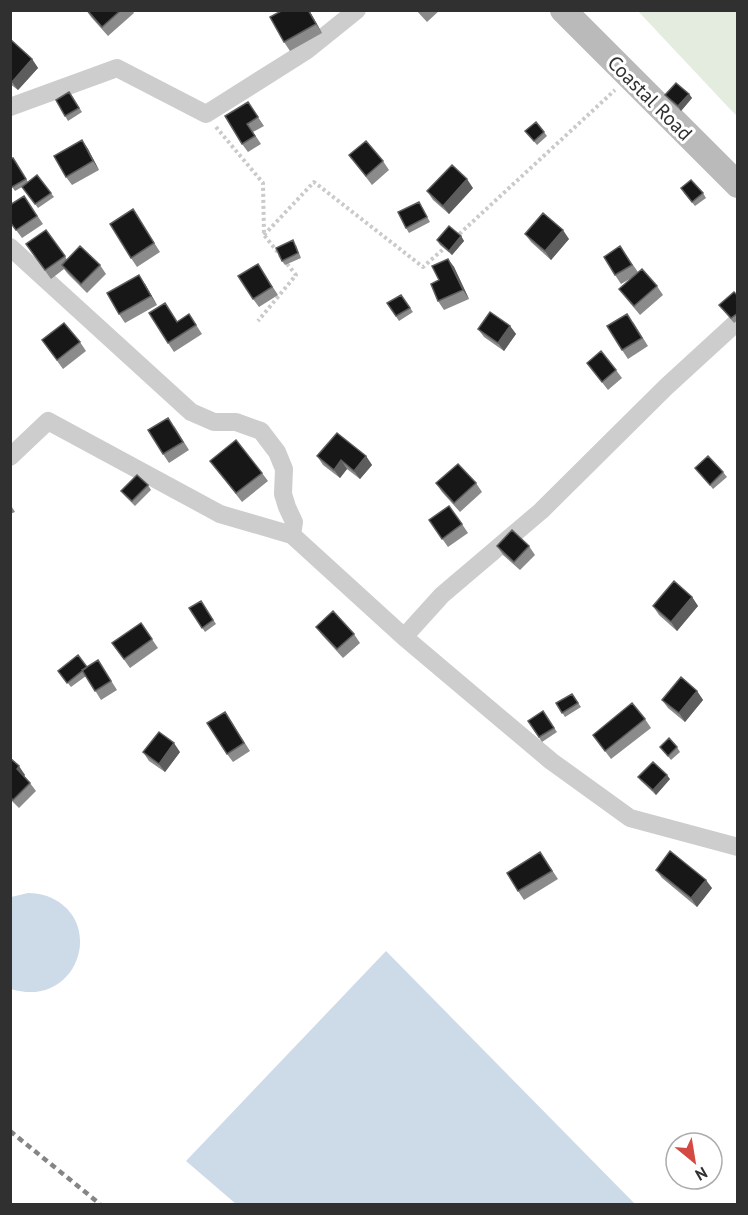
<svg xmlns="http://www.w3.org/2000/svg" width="748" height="1215" viewBox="0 0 748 1215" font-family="'PT Sans',sans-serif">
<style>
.green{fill:#e4ebdf}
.water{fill:#cddbe9}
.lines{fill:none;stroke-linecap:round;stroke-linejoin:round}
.path{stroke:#cacaca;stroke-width:4;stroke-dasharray:3 3;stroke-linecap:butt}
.minor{stroke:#cdcdcd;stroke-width:18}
.secondary{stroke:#bababa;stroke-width:26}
.rail{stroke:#858585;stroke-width:4.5;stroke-dasharray:6 4.5;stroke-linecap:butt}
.wall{fill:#8b8b8b}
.shaded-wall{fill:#5d5d5d}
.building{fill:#171717;stroke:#5d5d5d;stroke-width:1.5}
.labels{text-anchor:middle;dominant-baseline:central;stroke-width:6;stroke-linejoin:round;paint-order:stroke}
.street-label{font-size:20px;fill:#303030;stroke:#fff}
</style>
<rect width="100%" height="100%" fill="#fff"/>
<path class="green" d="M638 11H737V116L729 108Z"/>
<path class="water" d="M28 893C34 893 41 894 47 896 108 919 78 1010 11 989V897Z
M386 951 635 1204H236L186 1161Z"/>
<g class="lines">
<path class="path" d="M216 127 263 183 264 235 296 275 258 321
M264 235 314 182 423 267 448 245
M455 238 615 90"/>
<path class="minor" d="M10 107 117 68 206 114 306 51 357 10
M10 247 191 412 214 422H236L261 431 277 452 284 469 283 494 287 507 294 522 292 535 404 637 551 761 630 818 738 847
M10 457 48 421 220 514 292 535
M404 637 442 595 541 511 666 387 738 321"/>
<path class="secondary" d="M563 10 738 185"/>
<path class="rail" d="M10 1131 100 1204"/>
</g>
<path class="wall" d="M86 10H132L134 13 108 36 91 17Z
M283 10H309L322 33 290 51 284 42Z
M416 10H440L427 22Z
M10 39 32 59 38 68 18 90 10 84Z
M69 92 82 112 68 121 56 100Z
M689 94 692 98 681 111 668 99 665 95Z
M248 102 264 126 253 132 261 144 248 152 242 144Z
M525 131 544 132 547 136 537 145Z
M82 140 88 149 99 170 72 185 66 177Z
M349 155 383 161 389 170 372 185Z
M13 158 28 182 37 175 54 197 38 208 22 187 15 191 10 184Z
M473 188 449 214 433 200 427 191Z
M684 193H703L706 198 695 206Z
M24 196 43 224 22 238 10 222Z
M419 202 430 222 409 233 406 228Z
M133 209 160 252 137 267 131 258Z
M525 234 569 239 551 260 531 242Z
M461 236 464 241 452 255 440 245 437 240Z
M26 244 65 256 67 260 100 265 106 274 87 293 68 274 64 269 51 279Z
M296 245 301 258 285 265 282 261Z
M626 255 638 272 657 286 663 295 640 315 625 297 619 289 633 277 621 284 615 275Z
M448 259 454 267 469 299 444 310 438 301 439 280Z
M258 264 278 295 259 307 253 299Z
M145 284 157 305 125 323 119 314Z
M401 295 413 312 399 321 387 303Z
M738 296V320L734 323 719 305Z
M189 314 202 334 174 352 168 343 177 322Z
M633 322 648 346 628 359 622 350Z
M510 326 516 334 504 351 484 337 478 329Z
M42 340 80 342 86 351 63 369Z
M587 363 616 370 622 378 608 390Z
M174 426 189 450 169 463 163 454Z
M317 456H366L372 465 360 479 347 469 340 478 323 465Z
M210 461 262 473 268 481 242 502Z
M695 468 723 472 727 477 713 489Z
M436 483H476L482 492 460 512 442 492Z
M148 485 151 490 135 506 124 495 121 491Z
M10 504 15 512 10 514Z
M429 520 462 524 468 533 448 547Z
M497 546H529L535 555 520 570 503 555Z
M692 597 698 606 677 631 659 615 653 606Z
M201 601 216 624 205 632 189 608Z
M141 623 158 648 130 668 112 643Z
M316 627 354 634 360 643 343 658 322 635Z
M98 660 117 690 101 700 86 676 71 687 58 671 87 667Z
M697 691 703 700 685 722 668 708 662 700Z
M572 694 581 707 565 717 556 703Z
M543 711 557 732 542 742 528 721Z
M645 719 651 728 611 759 593 735Z
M231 721 250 751 233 762 227 754Z
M660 747H677L680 752 671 760Z
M143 752H180L165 772 149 761Z
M11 758 25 775 24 776 30 783 36 791 19 808 10 799Z
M638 777 670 779 656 795 641 781Z
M540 852 558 879 524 900 518 891Z
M656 870 712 888 697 907 662 878Z"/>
<path class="shaded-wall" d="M308 10H309L322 33 316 24Z
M32 59 38 68 18 90 12 82Z
M689 94 692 98 681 111 678 106Z
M82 140 88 149 99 170 93 161Z
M467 179 473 188 449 214 443 206Z
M563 230 569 239 551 260 545 251Z
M461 236 464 241 452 255 449 251Z
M448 259 454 267 469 299 463 290Z
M139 275 145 284 157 305 151 296Z
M510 326 516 334 504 351 498 343Z
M366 456 372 465 360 479 354 471Z
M341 460 347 469 340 478 334 470Z
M692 597 698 606 677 631 671 622Z
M697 691 703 700 685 722 679 713Z
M174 743 180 752 165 772 159 764Z
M19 766 25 775 23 777 17 769Z
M667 775 670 779 656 795 653 790Z
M706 880 712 888 697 907 691 898Z"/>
<path class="building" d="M87 10H121L102 27Z
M283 10H308L316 24 284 42 270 17Z
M10 39 32 59 12 82 10 80Z
M676 83 689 94 678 106 665 95Z
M69 92 79 108 65 116 56 100Z
M248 102 258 117 247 124 255 136 242 144 225 116Z
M536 122 544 132 534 141 525 131Z
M82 140 93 161 66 177 54 156Z
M366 141 383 161 366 176 349 155Z
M13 158 26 179 12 187 10 184V159Z
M452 165 467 179 443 206 427 191Z
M37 175 51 193 35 204 22 187Z
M691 180 703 193 692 202 681 188Z
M24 196 37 216 16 230 10 222V205Z
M419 202 427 217 406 228 398 212Z
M133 209 154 243 131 258 110 224Z
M543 213 563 230 545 251 525 234Z
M449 226 461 236 449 251 437 240Z
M46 230 65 256 45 270 26 244Z
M293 240 298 253 282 261 276 248Z
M80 246 100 265 81 284 62 265Z
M620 246 632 265 615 275 604 257Z
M448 259 463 290 438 301 431 284 439 280 432 266Z
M258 264 272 287 253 299 238 276Z
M642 269 657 286 634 306 619 289Z
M139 275 151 296 119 314 107 293Z
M734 292 738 296V313L731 318 719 305Z
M401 295 410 308 396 316 387 303Z
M165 303 177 322 189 314 196 325 168 343 149 313Z
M490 312 510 326 498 343 478 329Z
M627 314 642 338 622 350 607 326Z
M64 323 80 342 57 360 42 340Z
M601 351 616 370 602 382 587 363Z
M168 418 183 442 163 454 148 430Z
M337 433 366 456 354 471 341 460 334 470 317 456Z
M236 440 262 473 236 493 210 461Z
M708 456 723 472 710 485 695 468Z
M458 464 476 483 454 503 436 483Z
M137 475 148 485 132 501 121 491Z
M449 506 462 524 442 539 429 520Z
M512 530 529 546 514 562 497 546Z
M674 581 692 597 671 622 653 606Z
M201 601 213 620 202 628 189 608Z
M333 611 354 634 337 649 316 627Z
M141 623 152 639 124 659 112 643Z
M78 655 87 667 67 683 58 671Z
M98 660 111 681 95 691 82 670Z
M681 677 697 691 679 713 662 700Z
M572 694 578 703 562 713 556 703Z
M632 703 645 719 605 751 593 735Z
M543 711 554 728 539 737 528 721Z
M225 712 244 743 227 754 207 723Z
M159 732 174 743 159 764 143 752Z
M669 738 677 747 668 756 660 747Z
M10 758 19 766 17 769 30 783 13 800 10 797Z
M653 762 667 775 653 790 638 777Z
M670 851 706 880 691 898 656 870Z
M540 852 552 871 518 891 507 873Z"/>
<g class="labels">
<g class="street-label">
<text transform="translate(650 98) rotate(45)">Coastal Road</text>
</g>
</g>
<rect width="748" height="1215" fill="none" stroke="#303030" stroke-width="24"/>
<g transform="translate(694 1161) rotate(150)"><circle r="28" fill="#ffffff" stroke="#acacac" stroke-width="1.5"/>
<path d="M0-4.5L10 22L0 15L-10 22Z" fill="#d54943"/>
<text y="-9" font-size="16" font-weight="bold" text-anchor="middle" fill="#303030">N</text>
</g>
</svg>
